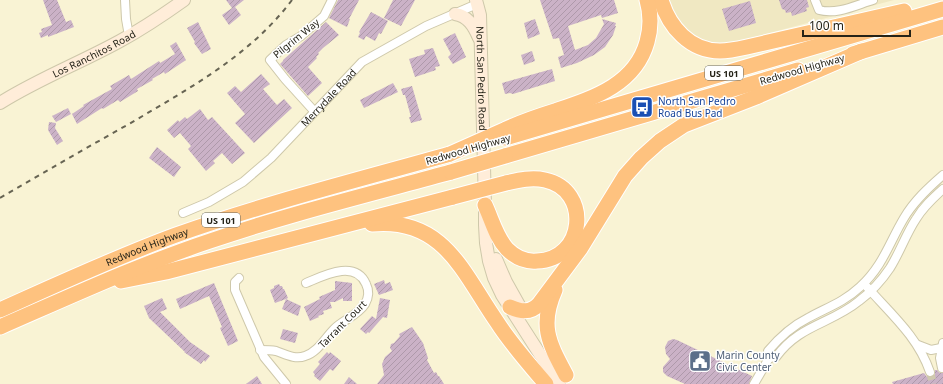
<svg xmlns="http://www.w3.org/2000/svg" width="943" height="384" viewBox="0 0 943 384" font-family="'Noto Sans',sans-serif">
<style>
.built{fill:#f0e8c2}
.building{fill:url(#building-hatch)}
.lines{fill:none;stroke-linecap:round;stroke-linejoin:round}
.minor-tunnel{stroke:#cfc9ae;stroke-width:8;stroke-dasharray:8 4;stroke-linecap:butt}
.minor-casing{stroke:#cec8aa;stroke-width:10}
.secondary-casing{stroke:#cec8aa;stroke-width:14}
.motorway-casing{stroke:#fff;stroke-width:17}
.minor{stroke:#fff;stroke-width:8}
.secondary{stroke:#ffedd9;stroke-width:12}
.motorway{stroke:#fec27f;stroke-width:15}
.rail{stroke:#676453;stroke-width:2;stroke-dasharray:5 5;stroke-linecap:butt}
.motorway-bridge-casing{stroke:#fff;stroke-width:17;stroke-linecap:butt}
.motorway-bridge{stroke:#fec27f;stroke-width:15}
.labels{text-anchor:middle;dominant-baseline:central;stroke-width:3;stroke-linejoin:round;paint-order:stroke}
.shield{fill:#fff;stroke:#66655d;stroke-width:1}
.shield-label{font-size:9px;font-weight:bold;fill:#252318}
.street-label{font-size:10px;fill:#252318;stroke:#fff}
.transit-label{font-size:10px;fill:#164399;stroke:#fff;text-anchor:start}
.service-label{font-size:10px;fill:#4e5e75;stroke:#fff;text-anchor:start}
</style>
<defs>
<pattern id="building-hatch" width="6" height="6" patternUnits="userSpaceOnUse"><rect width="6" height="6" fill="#cbb2c7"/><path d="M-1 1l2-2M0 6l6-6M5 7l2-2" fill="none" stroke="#ae99aa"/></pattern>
</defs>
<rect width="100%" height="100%" fill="#f9f3d4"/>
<path class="built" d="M668 0H894L732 43 705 46 674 20Z"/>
<path class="building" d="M43 0H57L66 22 71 20 74 27 48 37V35L41 38 39 33 42 32 41 29 52 25Z
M226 0H244L235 7 241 15 229 25 222 15 232 8Z
M338 0H359L349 19H350L347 27 329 18Z
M393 0H415L401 26 384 18Z
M540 0H614L618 13 602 18 601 15 568 26 575 50 588 45 596 38 604 24 602 19 616 23 615 26H616L613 35 605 47 594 55 577 63 561 68 558 57 564 55 559 38 553 39Z
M779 0H807L809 7 806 8 807 11 792 16 791 12 786 13 785 10 782 9Z
M750 1 756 23 729 31 722 9Z
M371 12 388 21 381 34 379 33 375 41 366 36 364 40 358 37 360 33 359 32Z
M535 19 540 34 528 39 524 23Z
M198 22 211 49 202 54 194 43 195 42 187 28Z
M326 22 339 35 323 48 318 53 319 54 316 57 317 58 308 67 322 83 308 96 280 64 283 61V60Z
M455 33 466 57 453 64 448 57 451 54 443 39Z
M176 42 186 60 165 74 164 72 152 79 153 80 137 89 138 91 120 102 118 100 103 109 102 108 77 124 72 114 84 106 83 105 112 89 110 86 129 75 131 79 159 61 160 63 175 54 170 46Z
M433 48 440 66 435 67 436 70 415 77 409 59 425 54 424 50Z
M532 51 535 61 524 65 521 55Z
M552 69 555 81 513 94 510 93 505 94 502 83Z
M261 74 270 84 263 89 277 105 284 99 292 108 254 143 235 123 245 114 227 93 235 86 241 92Z
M393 83 398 92 364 108 360 100Z
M412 86 422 120 411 123 409 117H411L405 95H403L401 89Z
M68 108 71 114 56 122 52 116Z
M200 109 208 120 212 117 245 153 232 164 222 153 213 161 215 163 206 171 188 149 191 146 180 133 174 138 167 130 178 120 179 122 185 117 187 119Z
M49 122 56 123 55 128 63 141 57 145 48 130Z
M157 147 181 167 174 177 149 158Z
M384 280 385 284 390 282 393 290 379 295 374 284Z
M335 281 352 283V301H343V298L335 302H330L332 308 323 311 324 314 318 316 319 317 310 321 304 307 320 299 319 297 335 290Z
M214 283 238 341 228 346 220 328 222 327 209 296 180 309 176 299Z
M279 284 280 286H282L283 289H284L288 298 286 299 301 306 298 316 282 309 286 299 275 303 270 290 274 288V286Z
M162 298 167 309 160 312 190 342 210 356 205 362 204 360 201 364 184 352H185L149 318 144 306Z
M380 298 390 300 387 318 383 317 369 333 368 332 366 334 360 329 372 316 376 319Z
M412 327 423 343 428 358 427 360 434 373 436 372 438 376H439L444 384H377L384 375 382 364 385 357 392 351 390 348 391 344 394 343 400 336 399 334Z
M283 329 298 333 295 343 280 339Z
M673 339 677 340 752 376 749 384H685L667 376 663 372V367L670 359 666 354 665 347 668 341Z
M327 352 329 354 330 352 341 361 333 371 330 369 320 381 314 376 315 375 313 372 320 364 318 362Z
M935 370H937L940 373H943V384H893L892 382 924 373 927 377H932L935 375Z
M257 376 262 384H246Z
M349 377 357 384H344Z"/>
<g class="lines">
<path class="minor-tunnel" d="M930 372 933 384"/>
<g class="minor-casing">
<g id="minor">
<path d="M125 0 126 19 129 36"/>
<path d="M815 0 819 10C837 15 856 5 873 0"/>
<path d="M314 111 285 79 270 60 286 45 301 36 324 16 332 0"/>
<path id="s1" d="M183 213 209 202 243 182 271 158 362 62 426 26 477 4"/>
<path d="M239 278 235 282V290L264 357 286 384"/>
<path d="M867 287C891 314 918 337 930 372"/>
<path d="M918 345 931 350 941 348"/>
<path d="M260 350C265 350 271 350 276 351 285 354 295 360 305 356 318 352 325 338 334 329 343 320 358 315 365 304 369 297 369 290 366 284 355 259 323 276 306 283"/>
<path d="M769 358 776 357C799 325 831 324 859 301 871 292 882 280 890 268 900 252 906 234 916 219 923 207 933 198 943 189"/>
<path d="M942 368 940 358 943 343"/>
<path d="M754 384 769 358 768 351C779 338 792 326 808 318 826 308 844 302 860 287 883 266 889 243 904 218 914 201 928 188 943 175"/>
</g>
</g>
<g class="secondary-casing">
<g id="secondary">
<path id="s2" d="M476 0 480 15 485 205V225L486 243 489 261 494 278 502 295 559 384"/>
<path d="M455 14C468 16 474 26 479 38"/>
<path id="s3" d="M0 103C38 79 80 63 120 41 142 29 163 15 184 0"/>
<path d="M496 259 506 282 520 307"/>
</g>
</g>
<g class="motorway-casing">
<g id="motorway">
<path d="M661 0C669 27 690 51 720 51 729 51 738 49 747 47L904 11"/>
<path d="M853 54 943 27"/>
<path d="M506 129C522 122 539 116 555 111 593 98 635 85 647 42 651 28 651 14 647 0"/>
<path d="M505 138 943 9"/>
<path d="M505 156 798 70"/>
<path d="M485 205C492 220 496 237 507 249 515 257 526 262 537 261 585 260 592 190 545 180 532 177 519 180 506 183"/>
<path d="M372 224C444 217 463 273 497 322 511 344 529 364 546 384"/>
<path d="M121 281 166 272 453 197"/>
<path d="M555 290C539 326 549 343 566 375"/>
<path d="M510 307C521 312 531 313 539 304L580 249 625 176 641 158 660 141 684 125 756 97 862 51"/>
<path id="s4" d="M0 310C58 284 116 257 176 235 266 203 358 180 450 154"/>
<path d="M0 327C69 297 138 265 210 241 289 214 370 194 451 172"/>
</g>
</g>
<use href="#minor" class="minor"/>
<use href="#secondary" class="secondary"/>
<use href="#motorway" class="motorway"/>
<path class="rail" d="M0 198C43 173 86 148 129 124 188 89 250 56 292 0"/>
<g class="motorway-bridge-casing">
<path id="motorway-bridge" d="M450 154 504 130
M451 172 505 156
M453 197 506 183"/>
</g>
<use href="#motorway-bridge" class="motorway-bridge"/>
</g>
<defs>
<g id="bus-square" transform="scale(1.15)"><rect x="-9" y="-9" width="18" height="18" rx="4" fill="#1a4fb4" stroke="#fff"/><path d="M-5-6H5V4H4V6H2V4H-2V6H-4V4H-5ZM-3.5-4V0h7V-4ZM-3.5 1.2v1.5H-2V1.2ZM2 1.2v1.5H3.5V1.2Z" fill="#fff"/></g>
<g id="civic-square" transform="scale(1.15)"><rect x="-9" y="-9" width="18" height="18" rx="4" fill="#5c6f8a" stroke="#fff"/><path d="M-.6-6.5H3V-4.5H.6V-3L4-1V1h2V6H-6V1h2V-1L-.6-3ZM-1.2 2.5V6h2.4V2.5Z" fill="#fff"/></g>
</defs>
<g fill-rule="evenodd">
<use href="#bus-square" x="642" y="107"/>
<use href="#civic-square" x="700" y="361"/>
</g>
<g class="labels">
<g class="shield">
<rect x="705" y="66" width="38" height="14" rx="3"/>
<rect x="202" y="213" width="38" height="14" rx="3"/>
</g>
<g class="shield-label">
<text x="724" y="73">US 101</text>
<text x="221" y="220">US 101</text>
</g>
<g class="street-label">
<text transform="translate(296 38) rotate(-39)">Pilgrim Way</text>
<text stroke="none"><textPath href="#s3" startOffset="106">Los Ranchitos Road</textPath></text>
<text transform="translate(802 69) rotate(-16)">Redwood Highway</text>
<text stroke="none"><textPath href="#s2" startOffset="79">North San Pedro Road</textPath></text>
<text stroke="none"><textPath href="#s1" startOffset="188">Merrydale Road</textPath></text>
<text transform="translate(468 149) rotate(-16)">Redwood Highway</text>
<text stroke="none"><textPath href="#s4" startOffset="160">Redwood Highway</textPath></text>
<text transform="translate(342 324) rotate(-45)">Tarrant Court</text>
</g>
<g class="transit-label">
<text x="658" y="101">North San Pedro<tspan x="658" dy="12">Road Bus Pad</tspan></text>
</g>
<g class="service-label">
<text x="716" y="355">Marin County<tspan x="716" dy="12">Civic Center</tspan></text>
</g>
</g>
<path d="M803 30v6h107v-6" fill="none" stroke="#252318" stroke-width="2"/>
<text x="809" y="30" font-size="12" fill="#252318" stroke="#ffffff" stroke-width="3" paint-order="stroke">100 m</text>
</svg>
